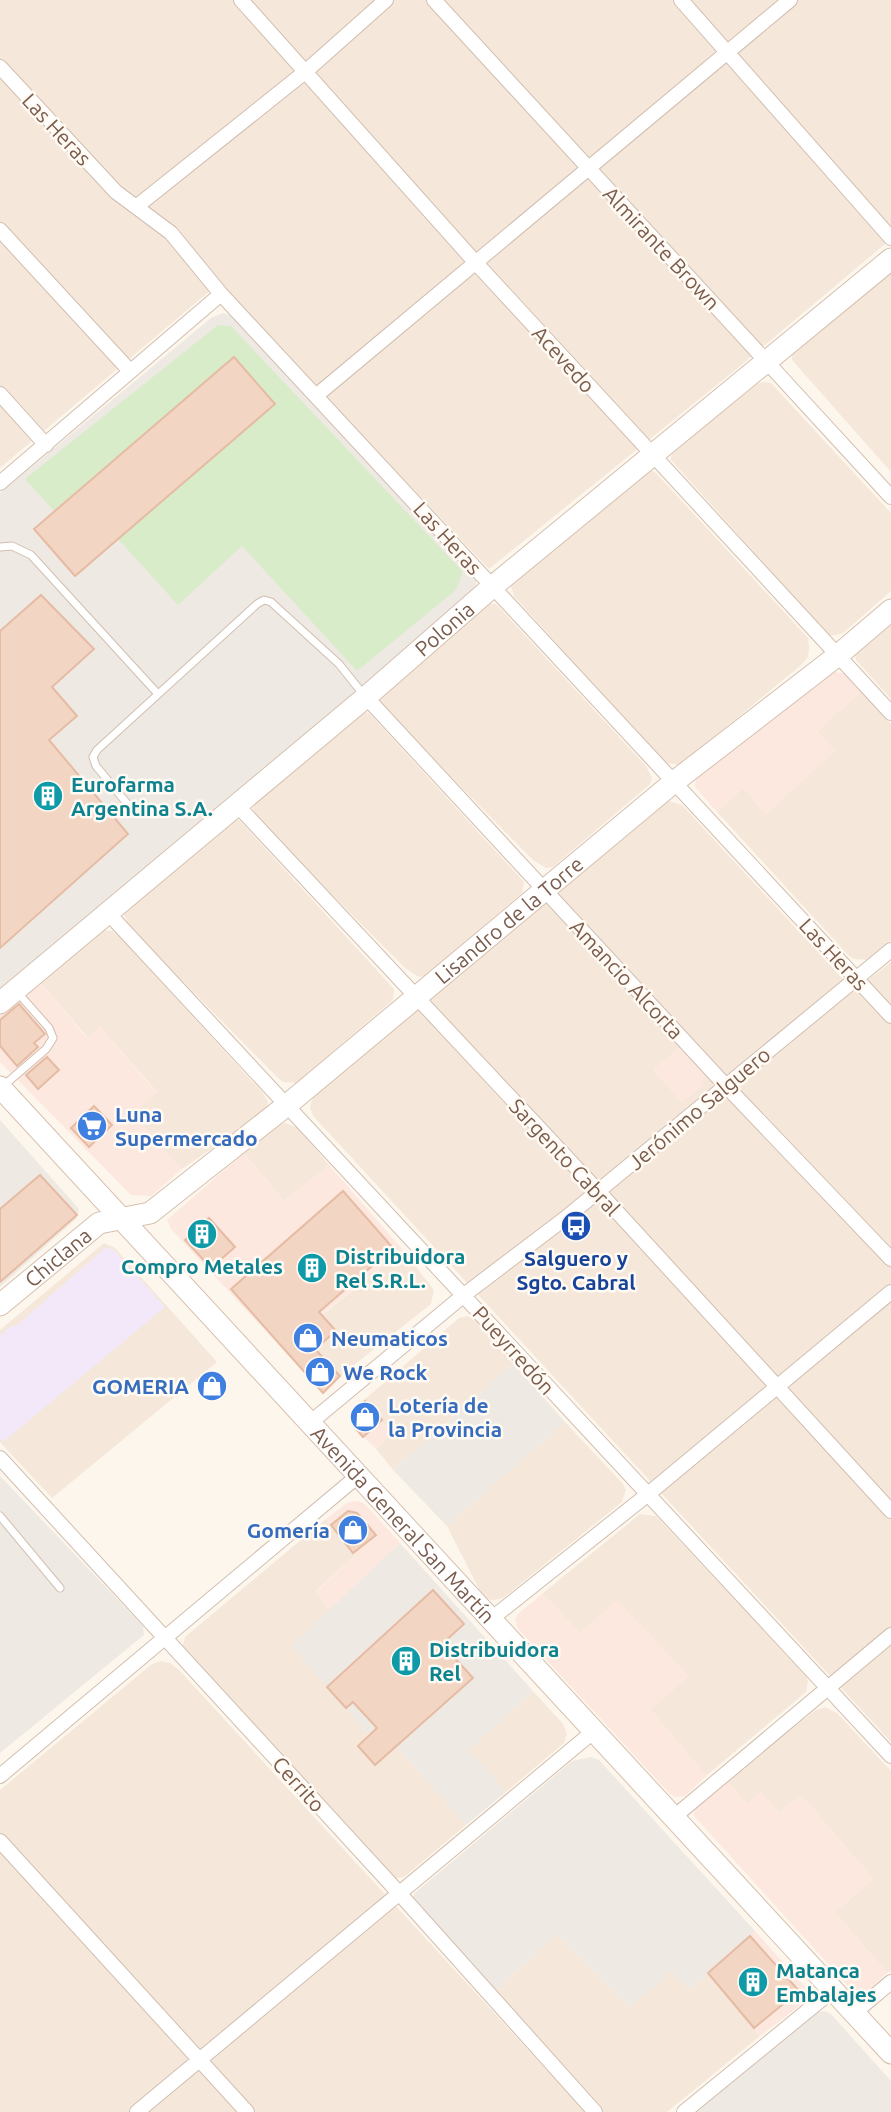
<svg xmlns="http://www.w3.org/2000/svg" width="891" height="2112" viewBox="0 0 891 2112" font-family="Ubuntu,sans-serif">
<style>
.residential{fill:#f5e8da}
.commercial{fill:#fde8e0}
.industrial{fill:#efe9e4}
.education{fill:#f3e8fa}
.green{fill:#d8ecc9}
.building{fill:#f3d5c3;stroke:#e6bba3;stroke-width:2}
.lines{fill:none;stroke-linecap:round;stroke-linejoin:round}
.lane-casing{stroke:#d1beb0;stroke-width:9}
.street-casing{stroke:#d1beb0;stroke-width:16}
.secondary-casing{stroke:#d6c0b0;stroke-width:23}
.lane{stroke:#fff;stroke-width:7}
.street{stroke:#fff;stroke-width:14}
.secondary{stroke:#fff;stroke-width:21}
.labels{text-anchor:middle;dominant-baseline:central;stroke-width:5;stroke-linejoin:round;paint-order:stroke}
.street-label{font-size:21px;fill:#7a5c4d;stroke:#fffaf3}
.culture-label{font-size:21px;font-weight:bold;fill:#0d838f;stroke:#fffaf3;text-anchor:start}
.shop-label{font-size:21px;font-weight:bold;fill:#366cbe;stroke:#fffaf3;text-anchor:start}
.transit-label{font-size:21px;font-weight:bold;fill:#164399;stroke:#fffaf3}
</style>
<rect width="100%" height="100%" fill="#fdf6ec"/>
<path class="residential" d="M0 0H891V239L734 371 489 569 218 284 0 468Z
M891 271V472L792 360V353Z
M764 382 771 383 891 513V591L843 633 836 635H829L822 628 671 460 672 453 757 384Z
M649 469 656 473 808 638 809 647 808 657 800 666 680 765 665 763 656 754 514 596 510 583Z
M489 604H496L646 766 652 778 650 784 553 867 546 868 533 860 385 710 380 699 384 688 482 605Z
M891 622V699L856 660 855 654Z
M861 691 891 724V940L867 960 854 959 849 956 717 812 743 788 766 814 834 751 817 731Z
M362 712 369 713 524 882 522 893 425 976 419 977 405 968 257 819 253 808 257 797Z
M669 801 682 805 854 991 891 962V1742L314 1117 310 1108 313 1096Z
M232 820H239L394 989 393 1000 296 1083 283 1082 276 1076 128 926 124 914 127 904Z
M103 930 112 931 118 935 262 1092 268 1101 267 1111 182 1169 132 1114 157 1092 100 1027 88 1038 37 979Z
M285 1123 298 1128 329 1165 284 1201 244 1153 278 1125Z
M104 1243 115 1248 217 1362 52 1498 0 1442V1330Z
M403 1250 434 1290 431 1304 340 1376 329 1364 311 1353 322 1315Z
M467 1316 476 1320 513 1363 393 1470 376 1449 392 1433 364 1400 459 1318Z
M565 1422 623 1484 626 1490 622 1502 503 1598 495 1600 484 1599 447 1526Z
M640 1514 656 1516 806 1675 808 1681 806 1692 706 1776 650 1709 688 1677 617 1601 580 1634 543 1593Z
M326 1519 355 1555 316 1591 330 1611 291 1646 369 1735 396 1746 466 1825 404 1877 396 1878 387 1875 182 1649 185 1637Z
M161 1661 170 1663 179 1670 585 2112H0V1790L152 1664Z
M533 1691 563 1724 567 1734 564 1743 506 1792 469 1750Z
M825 1707 837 1713 891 1771V1970L887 1973 835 1912 873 1879 801 1795 779 1813 747 1804 726 1780 816 1710Z
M557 1934 630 2007 672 1971 689 1990 708 1973 760 2036 667 2112H602L494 1992Z"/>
<path class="commercial" d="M835 672 847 674 861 691 817 731 835 751 766 814 743 788 717 812 695 787 696 778 827 673Z
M37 979 87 1038 100 1027 157 1093 133 1114 182 1169 151 1196 131 1195 0 1062V1010Z
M682 1045 703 1069 704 1076 702 1086 682 1103 653 1070Z
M244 1153 284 1201 329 1165 403 1250 322 1314 336 1331 311 1353 324 1367 329 1364 340 1376 323 1393 171 1229 167 1220Z
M364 1400 392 1433 376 1449 351 1424V1413Z
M358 1501 365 1504 400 1543 330 1611 316 1592 355 1555 326 1519 347 1503Z
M543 1593 580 1633 617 1600 689 1676 651 1709 706 1776 685 1796 675 1797 670 1794 518 1629 515 1619 519 1613Z
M726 1780 747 1804 761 1792 779 1813 801 1795 873 1879 835 1912 887 1973 866 1992 855 1991 849 1987 694 1816 695 1807Z
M755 1931 805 1987V1993L802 2004 760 2036 708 1973Z"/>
<path class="industrial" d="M223 313 235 317 476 576V591L0 997V493L211 318Z
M0 1120 79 1209 77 1218 0 1287Z
M513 1363 565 1422 447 1526 393 1470Z
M0 1476 143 1626 144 1635 0 1753Z
M400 1543 533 1691 469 1750 506 1792 466 1825 396 1746 375 1765 358 1746 369 1735 291 1646Z
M591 1757 599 1760 755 1931 689 1990 672 1971 630 2007 557 1934 494 1992 412 1899 416 1892 572 1761Z
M824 2011 831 2014 891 2081V2112H695L814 2013Z"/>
<path class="education" d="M105 1248 113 1249 165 1307 3 1442 0 1438V1336L12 1325 15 1327Z"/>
<path class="green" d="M218 325 231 326 463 572 456 590 357 671 242 546 178 605 118 539 275 404 234 357 54 511 25 479Z"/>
<path class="building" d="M234 357 275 404 75 576 34 529Z
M41 595 94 649 52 687 77 716 49 740 128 834 0 948V631Z
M19 1004 45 1034 34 1043 38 1047 17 1066 0 1046V1020Z
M47 1057 59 1070 38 1089 26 1075Z
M94 1106 112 1125 89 1147 71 1128Z
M40 1175 77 1215 0 1282V1209Z
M343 1191 393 1248 319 1312 336 1331 315 1349 340 1376 323 1393 231 1289Z
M209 1218 235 1247 211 1268 185 1240Z
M365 1401 382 1420 363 1437 352 1424 351 1413Z
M348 1511 357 1513 376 1535 353 1553 331 1525Z
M433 1590 464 1624 442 1644 473 1678 375 1765 358 1746 377 1728 353 1702 346 1708 327 1687Z
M750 1936 799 1991 754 2028 708 1973Z"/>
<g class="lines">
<g class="lane-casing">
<path id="lane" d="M0 547 12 546 31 555 158 694
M130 807 96 766 93 757 97 750 257 604 264 600 271 602 339 664 363 694
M2 1087 46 1049 53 1038 49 1028 18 993
M0 1516 60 1588"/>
</g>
<g class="street-casing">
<path id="street" d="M241 0 476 263 891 713
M434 0 891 497
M681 0 891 238
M0 67 116 192 171 233 221 294 891 1016
M136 207 305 72 386 0
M0 230 130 371
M0 394 46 445
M317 395 790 0
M0 483 221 294
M366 697 726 1086 891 1259
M237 805 598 1191 891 1511
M108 913 891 1756
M311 1422 464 1295 568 1216 891 950
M0 1458 399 1893 595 2112
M491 1619 647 1495 891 1292
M0 1776 359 1475
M674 1817 891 1635
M0 1841 247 2112
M854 2013 891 1982
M137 2112 594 1731
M684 2112 833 1990"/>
</g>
<g class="secondary-casing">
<g id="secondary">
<path id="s1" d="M0 1003 366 697 492 587 891 259"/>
<path id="s2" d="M0 1087 891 2053"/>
<path id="s3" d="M0 1305 99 1223 150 1213 287 1105 674 782 837 656 891 610"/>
</g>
</g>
<use href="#lane" class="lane"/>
<use href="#street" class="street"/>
<use href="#secondary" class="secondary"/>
</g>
<defs>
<g id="building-disc" transform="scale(1.575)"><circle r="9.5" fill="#0f9aa8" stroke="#fffaf3"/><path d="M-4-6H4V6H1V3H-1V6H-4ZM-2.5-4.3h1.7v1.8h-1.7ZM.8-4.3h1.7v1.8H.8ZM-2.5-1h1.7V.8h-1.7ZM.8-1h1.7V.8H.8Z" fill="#fff"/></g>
<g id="supermarket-disc" transform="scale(1.575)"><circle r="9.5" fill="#3f7fe0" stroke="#fffaf3"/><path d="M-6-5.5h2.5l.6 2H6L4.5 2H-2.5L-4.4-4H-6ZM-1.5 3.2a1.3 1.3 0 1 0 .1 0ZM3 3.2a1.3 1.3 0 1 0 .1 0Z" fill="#fff"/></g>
<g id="bus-disc" transform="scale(1.575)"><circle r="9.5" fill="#1a4fb4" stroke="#fffaf3"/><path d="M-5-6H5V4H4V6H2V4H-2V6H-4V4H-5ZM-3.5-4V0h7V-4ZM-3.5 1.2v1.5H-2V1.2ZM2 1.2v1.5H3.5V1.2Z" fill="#fff"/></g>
<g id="shop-disc" transform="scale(1.575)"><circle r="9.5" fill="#3f7fe0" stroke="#fffaf3"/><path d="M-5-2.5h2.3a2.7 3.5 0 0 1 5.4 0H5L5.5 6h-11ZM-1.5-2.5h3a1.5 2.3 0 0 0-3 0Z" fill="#fff"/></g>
</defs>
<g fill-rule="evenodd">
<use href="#building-disc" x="48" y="796"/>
<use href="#supermarket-disc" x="92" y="1126"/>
<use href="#bus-disc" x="576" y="1226"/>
<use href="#building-disc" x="202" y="1234"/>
<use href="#building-disc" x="312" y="1268"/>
<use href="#shop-disc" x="308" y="1338"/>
<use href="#shop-disc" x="320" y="1372"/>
<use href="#shop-disc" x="212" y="1386"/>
<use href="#shop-disc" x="365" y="1417"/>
<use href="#shop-disc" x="353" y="1530"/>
<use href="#building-disc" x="406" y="1661"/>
<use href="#building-disc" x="753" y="1982"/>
</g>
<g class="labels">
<g class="street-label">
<text transform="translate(57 129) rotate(47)">Las Heras</text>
<text transform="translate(662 248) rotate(47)">Almirante Brown</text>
<text transform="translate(564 359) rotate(48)">Acevedo</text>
<text transform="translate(448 538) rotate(48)">Las Heras</text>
<text stroke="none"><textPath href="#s1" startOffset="581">Polonia</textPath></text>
<text stroke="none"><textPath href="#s3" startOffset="644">Lisandro de la Torre</textPath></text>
<text transform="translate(834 954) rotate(47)">Las Heras</text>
<text transform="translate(627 979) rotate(47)">Amancio Alcorta</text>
<text transform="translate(699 1108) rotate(-40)">Jerónimo Salguero</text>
<text transform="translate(565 1157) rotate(47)">Sargento Cabral</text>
<text stroke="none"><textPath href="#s3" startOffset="75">Chiclana</textPath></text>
<text transform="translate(514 1350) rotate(48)">Pueyrredón</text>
<text stroke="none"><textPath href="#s2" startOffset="595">Avenida General San Martín</textPath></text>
<text transform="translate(299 1784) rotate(48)">Cerrito</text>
</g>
<g class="culture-label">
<text x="71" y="784">Eurofarma<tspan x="71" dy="24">Argentina S.A.</tspan></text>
<text x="335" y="1256">Distribuidora<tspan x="335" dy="24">Rel S.R.L.</tspan></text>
<text x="202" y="1266" text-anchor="middle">Compro Metales</text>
<text x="429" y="1649">Distribuidora<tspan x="429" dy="24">Rel</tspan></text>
<text x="776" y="1970">Matanca<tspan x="776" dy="24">Embalajes</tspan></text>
</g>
<g class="shop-label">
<text x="115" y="1114">Luna<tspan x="115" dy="24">Supermercado</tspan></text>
<text x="331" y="1338">Neumaticos</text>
<text x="343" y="1372">We Rock</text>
<text x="189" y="1386" text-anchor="end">GOMERIA</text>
<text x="388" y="1405">Lotería de<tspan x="388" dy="24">la Provincia</tspan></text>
<text x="330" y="1530" text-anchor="end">Gomería</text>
</g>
<g class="transit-label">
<text x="576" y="1258">Salguero y<tspan x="576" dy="24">Sgto. Cabral</tspan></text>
</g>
</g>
</svg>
